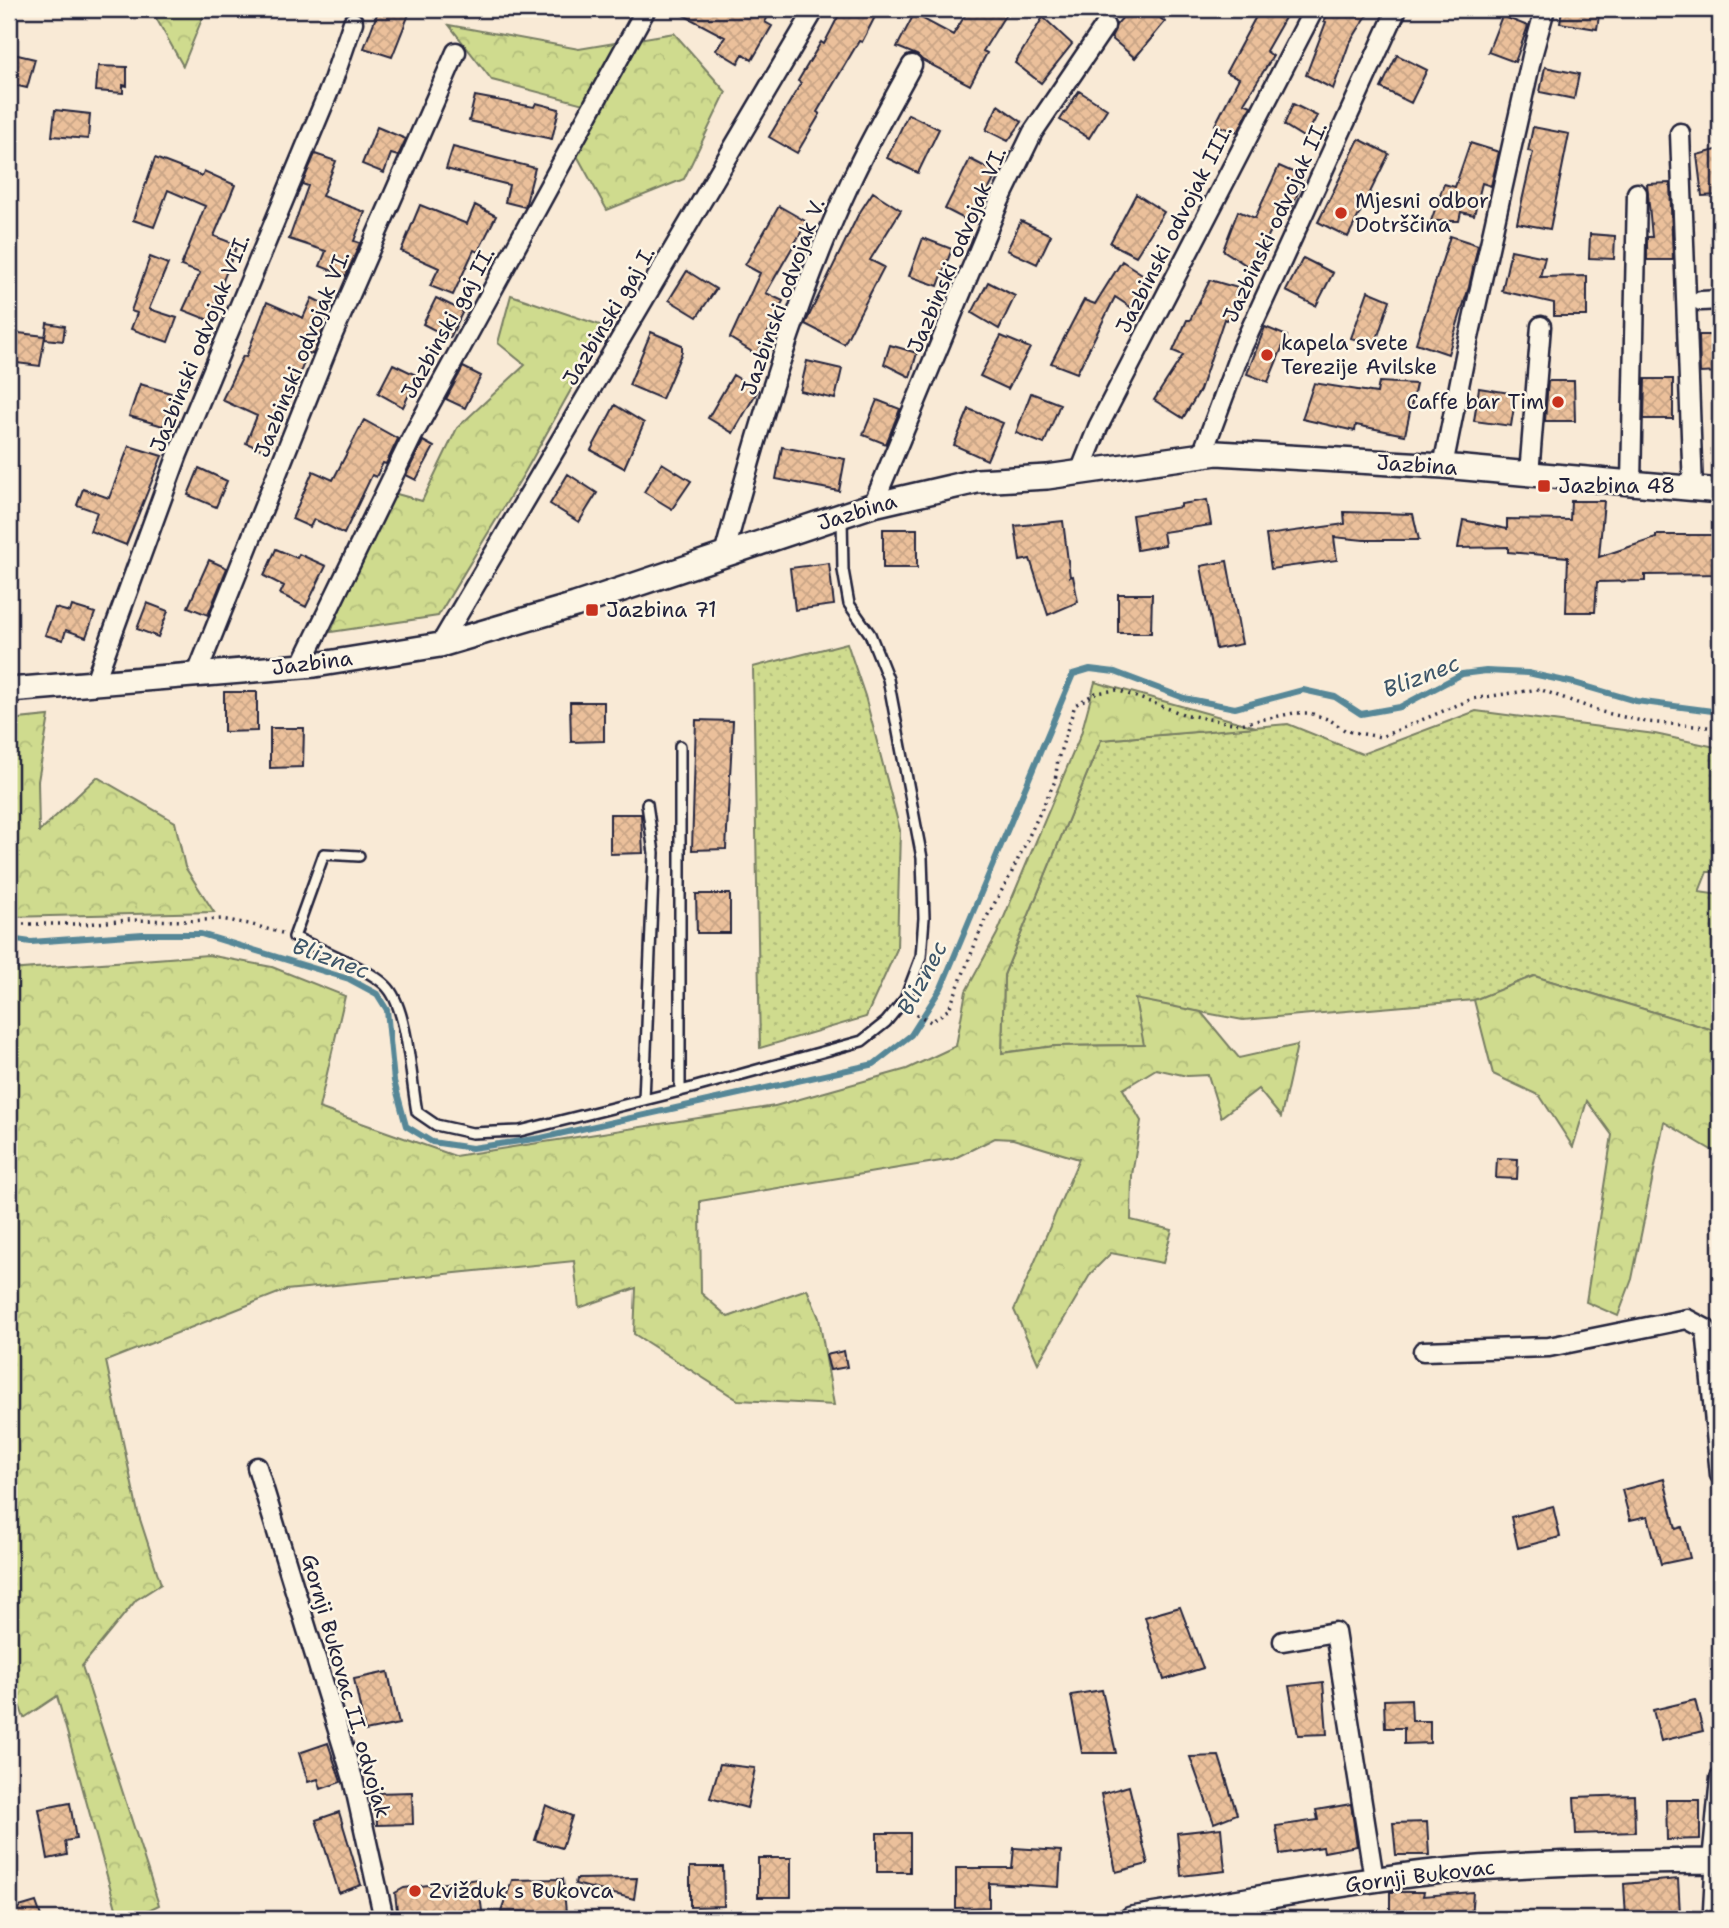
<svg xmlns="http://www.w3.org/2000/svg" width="1729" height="1928" viewBox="0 0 1729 1928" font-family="'Shantell Sans',sans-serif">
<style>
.grass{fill:url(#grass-dots);stroke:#787e64;stroke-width:2}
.forest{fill:url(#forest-crowns);stroke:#787e64;stroke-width:2}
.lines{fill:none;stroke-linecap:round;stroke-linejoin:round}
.stream{stroke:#578797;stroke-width:6}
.building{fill:url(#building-cross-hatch);stroke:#22223b;stroke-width:2}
.service-casing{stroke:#22223b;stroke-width:14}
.minor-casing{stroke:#22223b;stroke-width:23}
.tertiary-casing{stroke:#22223b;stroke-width:28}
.path{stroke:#22223b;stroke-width:3.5;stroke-dasharray:2 5;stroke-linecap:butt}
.service{stroke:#fcf5e5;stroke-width:9}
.minor{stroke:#fcf5e5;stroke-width:18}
.tertiary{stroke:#fcf5e5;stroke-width:23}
.poi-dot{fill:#c8321e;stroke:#fcf5e5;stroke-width:2.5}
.labels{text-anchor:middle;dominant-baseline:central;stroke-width:5;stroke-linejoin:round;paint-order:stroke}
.poi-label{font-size:21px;fill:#22223b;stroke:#fcf5e5;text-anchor:start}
.street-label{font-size:21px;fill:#22223b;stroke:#fcf5e5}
.water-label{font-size:23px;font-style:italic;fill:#3d5569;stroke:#fcf5e5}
</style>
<defs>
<pattern id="grass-dots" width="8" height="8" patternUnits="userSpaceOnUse" patternTransform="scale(1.75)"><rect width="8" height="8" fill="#cfdb8e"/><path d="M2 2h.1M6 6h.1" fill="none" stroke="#b1bc7b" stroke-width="1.8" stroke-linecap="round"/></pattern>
<pattern id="forest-crowns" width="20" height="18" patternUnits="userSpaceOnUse" patternTransform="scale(1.75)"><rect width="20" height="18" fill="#cfdb8e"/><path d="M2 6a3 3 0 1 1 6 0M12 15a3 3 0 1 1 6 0" fill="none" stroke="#b1bc7b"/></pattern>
<pattern id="building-cross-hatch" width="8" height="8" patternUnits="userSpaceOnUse" patternTransform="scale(1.75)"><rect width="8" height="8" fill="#ebc09b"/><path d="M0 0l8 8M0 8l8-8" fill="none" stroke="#c9a586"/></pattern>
</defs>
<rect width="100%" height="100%" fill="#f9ead6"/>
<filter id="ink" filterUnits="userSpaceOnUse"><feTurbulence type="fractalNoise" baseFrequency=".0143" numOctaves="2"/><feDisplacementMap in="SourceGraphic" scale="14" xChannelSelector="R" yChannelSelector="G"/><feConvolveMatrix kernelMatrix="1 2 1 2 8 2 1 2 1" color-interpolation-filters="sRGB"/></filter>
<g filter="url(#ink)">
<path class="grass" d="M847 643 865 696 900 830 897 949 866 1017 760 1048 753 667Z
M1476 711 1655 734 1720 748V872H1707L1699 892 1720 895V1032L1534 976 1474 1000 1243 1020 1136 1000 1145 1045 1055 1046 1002 1053 1004 975 1101 740 1288 724 1362 754Z"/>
<path class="forest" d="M151 9H206L183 66Z
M449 25 579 49 674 33 726 92 684 179 607 210 575 152 603 109 492 80Z
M511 295 606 327 525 472 438 616 331 632 386 491 422 501 457 428 525 365 498 343Z
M1095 682 1256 727 1101 740 1004 975 1002 1053 1055 1046 1144 1045 1135 999 1201 1012 1239 1058 1297 1045 1281 1117 1258 1089 1221 1117 1208 1075 1187 1076 1156 1069 1123 1089 1141 1121 1132 1175 1131 1220 1172 1230 1163 1263 1111 1253 1091 1273 1038 1363 1014 1310 1079 1159 1013 1139 995 1138 953 1159 700 1201 701 1293 728 1317 807 1289 819 1318 834 1405 738 1400 634 1334 636 1288 579 1308 574 1261 286 1290 106 1361 138 1513 161 1584 136 1600 82 1666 159 1905 130 1919H119L57 1696 24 1718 9 1677V970L208 955 272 967 345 996 319 1108 455 1156 775 1106 907 1069 956 1046 966 991 997 934 1081 734Z
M49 716 38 781 39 832 97 777 175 822 185 867 214 912 9 917V720Z
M1534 976 1720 1032V1155L1664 1122 1632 1279 1618 1316 1586 1302 1612 1135 1587 1101 1573 1147 1540 1096 1493 1074 1474 1000Z"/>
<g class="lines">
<path class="stream" d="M9 939 31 942 143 934H201L349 979 377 994 387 1010 394 1081 406 1126 432 1142 472 1148 541 1138 874 1064 911 1035 941 988 1073 674 1090 669 1115 672 1184 698 1235 708 1303 690 1335 697 1361 714 1400 707 1462 674 1486 671 1528 673 1574 683 1636 701 1720 712"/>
</g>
<path class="building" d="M379 9H411L392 57 364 48Z
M672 9H772L765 22 772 26 752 60 743 54 738 63 716 50 725 37Z
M842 9H879L862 42 859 41 817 112 820 114 797 153 769 137 801 83 798 81 821 42 824 44Z
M969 9H1009L983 51 987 53 970 85 922 60 917 55 897 47 914 14 953 35Z
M1130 9H1149L1165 22 1135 58 1111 38 1116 25Z
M1260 9H1290L1266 51 1273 56 1244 103 1251 106 1238 132 1215 125 1239 78 1226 72Z
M1331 9H1371L1349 44 1333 89 1306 75 1326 22 1324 21Z
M1562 9H1600L1597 29 1560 23Z
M1502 16 1528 26 1515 62 1488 52Z
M1043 17 1072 44 1041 83 1015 63Z
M9 53 35 59 27 88 9 84Z
M1397 55 1427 70 1411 103 1381 88Z
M98 66 127 67V86L123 85V93L96 91Z
M1545 67 1579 74 1574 99 1540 92Z
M1079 91 1107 109 1089 138 1060 120Z
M475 96 534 107 536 103 559 109 552 139 469 121Z
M1293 104 1317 116 1305 138 1284 125Z
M998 105 1022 122 1008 141 986 130Z
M55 110 90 114 88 139 52 136Z
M908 114 939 129 918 173 887 158Z
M377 127 406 139 398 156 391 154 384 173 362 164Z
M1533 127 1569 134 1550 229 1517 223 1533 152 1528 151Z
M1359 139 1389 154 1348 237 1318 222Z
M1470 143 1499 152 1491 186 1482 183 1474 215 1461 212 1459 221H1431L1444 184 1455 187Z
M453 147 535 168 525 207 505 202 509 185 446 169Z
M1720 149V195L1702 196 1697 155Z
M315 154 336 161 322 196 365 212 354 241 360 243 346 276 320 266 326 251 289 239 308 186 302 184Z
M155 158 202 176 204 171 235 185 214 236 237 245 215 301 220 303 211 321 183 310 200 273 181 266 205 206 168 190 154 227 133 220Z
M970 159 997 173 972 223 945 209Z
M1279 166 1304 177 1291 210 1283 206 1252 269 1223 250 1238 211 1255 218Z
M1670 183 1673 260H1647V237H1652L1647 184Z
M873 192 901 210 870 260 884 267 844 344 805 324 858 215Z
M1136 194 1164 212 1136 256 1110 243Z
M420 205 467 224 475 205 496 216 478 252 474 250 453 295 430 286 439 268 401 251Z
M779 206 807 222 766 293 783 301 757 355 730 338 760 273 745 265Z
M1021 221 1051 235 1037 264 1007 250Z
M1590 234 1615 236 1614 259 1589 258Z
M1450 236 1478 245 1469 287 1448 354 1416 343Z
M923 238 952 249 938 286 909 276Z
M1511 250 1545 257 1540 277 1587 276V316H1554V303L1502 291Z
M150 257 168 264 149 309 177 318 168 342 131 329 137 313 131 311Z
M1303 258 1333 273 1316 306 1286 291Z
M1122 261 1150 279 1132 308 1115 297 1077 373 1051 363 1084 300 1095 304Z
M687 271 716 289 697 317 669 300Z
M1210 280 1245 290 1227 320 1224 319 1200 390 1183 418 1154 400 1183 355 1173 351 1187 320H1190Z
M988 282 1015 296 999 329 972 313Z
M1368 291 1390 300 1375 345 1351 338Z
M312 298 332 308 313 354 308 353 268 452 246 443 257 416 222 400 243 356 246 357 267 302 303 318Z
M436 298 463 311 450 338 423 324Z
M47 323 65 326 63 341 45 339Z
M1265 327 1287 336 1268 382 1247 374Z
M9 332 45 336 40 366 9 362Z
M651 332 682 345V352L662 399 629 385Z
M1699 335H1720V372L1700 373Z
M1001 336 1030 348 1008 389 980 376Z
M890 345 917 353 910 377 884 364Z
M807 361 842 369 835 399 800 391Z
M393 364 418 376 403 407 378 393Z
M463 367 481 376 465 408 446 399Z
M733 375 758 390 733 433 708 418Z
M1645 379H1673V419H1644Z
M1548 381H1574L1575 421H1545Z
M1379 382 1416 384 1405 435 1356 425 1355 431 1302 419 1314 383 1377 393Z
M140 384 174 394 163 426 129 416Z
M1479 388 1516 394 1511 426 1474 421Z
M1031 393 1060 404 1044 444 1016 433Z
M877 400 900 409 886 444 863 435Z
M615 405 644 423 624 468 591 450Z
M969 409 1003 423 987 460 954 445Z
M364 420 398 439 386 464 383 463 376 477 372 475 344 534 314 519 310 527 292 519 313 471 333 480Z
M423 441 434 447 416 480 406 475Z
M129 446 162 456 126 545 90 531 97 512 77 505 83 489 109 498Z
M782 447 845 459 839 491 776 479Z
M662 463 691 481 672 509 644 492Z
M199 468 227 481 216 507 188 495Z
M568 474 597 493 579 522 550 504Z
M1207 500 1211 525 1163 532 1165 545 1137 550 1132 515 1181 507V504Z
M1571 501H1604L1599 557 1656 538V535H1720V574L1645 575V581L1597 582 1595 612H1566L1568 557 1508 552V547L1458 548 1463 520 1507 529V519L1570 520Z
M1344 512 1413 514 1419 540H1364L1334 537 1337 560 1271 569 1266 535 1345 524Z
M1063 521 1070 577 1073 576 1078 602 1048 615 1030 559 1020 561 1015 526Z
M883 529H917V568H883Z
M276 549 297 558 299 554 326 566 306 607 280 594 284 586 264 576Z
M209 560 227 568 208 615 188 607Z
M1227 561 1242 644 1216 649 1201 566Z
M829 563 834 605 795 610 790 568Z
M1118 594H1152L1151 633H1118Z
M147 603 168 611 158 637 137 629Z
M72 606 95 613 86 637 66 630 63 640 45 635 55 608 70 612Z
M224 692H257V731L224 732Z
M570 702H604V741L571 742Z
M696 720 733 721 726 849 692 850Z
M270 728H304L303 767 270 768Z
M610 814H641L643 853 610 854Z
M696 894H730V933H697Z
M1497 1158 1518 1159 1517 1179 1496 1178Z
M844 1351 847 1367 830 1370 826 1355Z
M1664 1479 1676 1529 1682 1527 1690 1558 1661 1564 1648 1516 1630 1520 1622 1490Z
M1553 1506 1560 1537 1518 1548 1511 1517Z
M1180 1607 1203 1668 1164 1680 1145 1617Z
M388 1672 399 1724 365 1731 354 1679Z
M1323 1682 1327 1734 1298 1735 1289 1686Z
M1102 1690 1116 1753H1082L1071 1695Z
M1411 1699 1412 1721H1430V1743L1404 1744V1728H1385L1384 1700Z
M1695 1700 1703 1731 1661 1741 1653 1710Z
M328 1743 341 1782 321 1789 318 1779 308 1782 299 1753Z
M1219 1756 1237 1814 1214 1823 1190 1757Z
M720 1764 755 1768 747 1808 710 1798Z
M1129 1786 1148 1864 1116 1872 1101 1794Z
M412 1792 413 1824 377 1825 376 1793Z
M1634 1795 1635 1832 1576 1834 1574 1797Z
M1666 1800H1700V1839L1667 1840Z
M70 1803 76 1839 65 1841 67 1855 48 1859 39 1809Z
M1351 1804 1357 1846 1324 1852 1323 1847 1280 1854 1276 1826 1318 1820 1316 1810Z
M546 1805 572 1816 562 1848 535 1840Z
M339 1812 361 1885 339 1893 316 1820Z
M1427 1822 1429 1855H1396L1393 1823Z
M1221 1828 1225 1871 1181 1876 1177 1833Z
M877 1833H910V1872H877Z
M1014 1848 1061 1851 1059 1887 989 1883V1907L956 1908V1868H1012Z
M758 1858H791V1897H758Z
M690 1867H723L724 1906 690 1907Z
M637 1878 634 1899 575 1884 576 1879Z
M478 1879 483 1919H398L395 1893 404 1888Z
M563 1879 566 1913 501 1912 512 1880Z
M1678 1879 1680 1913 1626 1917 1624 1884Z
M1390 1892H1424L1423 1896 1473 1892 1471 1919H1390Z
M36 1902 42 1919H9V1910Z"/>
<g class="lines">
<g class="service-casing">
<path id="service" d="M680 746V1091
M359 856 324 854 294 937C317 948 373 970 388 988 408 1011 411 1081 417 1112L436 1125 472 1133 520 1131 692 1088 862 1041 886 1022 905 999 921 957 924 918 922 858 888 679 870 634 849 604 843 570 842 517
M644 1100 654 853 647 804
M1708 1919 1711 1862"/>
</g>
<g class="minor-casing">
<path id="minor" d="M1680 133 1693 490
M1701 301 1720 300
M1201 457 1241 350 1397 9
M1443 466 1466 351 1532 56 1545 9
M1080 472 1098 427 1314 9
M1529 474 1541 326
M1631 483 1637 193
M873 505 999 202 1033 132 1105 26
M724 555C758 429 795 301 850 183 868 143 891 104 912 65
M440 645 815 9
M301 666 412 437 646 9
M196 676 333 334 456 52
M94 684 178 454 331 86 353 22
M1423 1351 1549 1347 1687 1319 1706 1329 1720 1475
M257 1467 353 1779 384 1919
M1283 1641 1335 1632 1374 1879
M1712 1861 1720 1778"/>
</g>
<g class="tertiary-casing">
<path id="tertiary" d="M9 690 315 665 440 645 575 605 873 505 977 481 1047 477 1217 453 1443 466 1720 491
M1131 1919C1232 1904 1333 1883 1434 1872 1529 1862 1625 1862 1720 1861"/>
</g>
<path class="path" d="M9 924H86L129 920 188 921 221 919 249 924 282 933
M910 1011 931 1022 949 1009 984 922 1011 874 1055 781 1058 759 1075 705 1096 693 1117 690 1183 714 1219 721 1240 724 1294 713H1310L1330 720 1346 731 1381 737 1472 699 1539 689 1602 712 1646 722 1720 728"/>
<use href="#service" class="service"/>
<use href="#minor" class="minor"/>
<use href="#tertiary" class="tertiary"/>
</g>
</g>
<g class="poi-dot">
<circle cx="1341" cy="213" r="7"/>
<circle cx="1267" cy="355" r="7"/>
<circle cx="1558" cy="402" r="7"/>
<rect x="1537" y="479" width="14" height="14" rx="3.5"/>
<rect x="585" y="603" width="14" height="14" rx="3.5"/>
<circle cx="415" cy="1891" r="7"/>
</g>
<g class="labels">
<g class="poi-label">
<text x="1355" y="201">Mjesni odbor<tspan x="1355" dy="24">Dotrščina</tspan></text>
<text x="1281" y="343">kapela svete<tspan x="1281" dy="24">Terezije Avilske</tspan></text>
<text x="1544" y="402" text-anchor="end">Caffe bar Tim</text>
<text x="1558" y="486">Jazbina 48</text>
<text x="606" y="610">Jazbina 71</text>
<text x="429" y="1891">Zvižduk s Bukovca</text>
</g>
<g class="street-label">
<text transform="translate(1275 222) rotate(-65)">Jazbinski odvojak II.</text>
<text transform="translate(1174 229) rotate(-63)">Jazbinski odvojak III.</text>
<text transform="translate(957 250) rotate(-67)">Jazbinski odvojak VI.</text>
<text transform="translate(783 297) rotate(-70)">Jazbinski odvojak V.</text>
<text transform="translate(609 316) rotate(-59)">Jazbinski gaj I.</text>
<text transform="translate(448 323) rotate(-61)">Jazbinski gaj II.</text>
<text transform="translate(200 343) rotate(-68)">Jazbinski odvojak VII.</text>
<text transform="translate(302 354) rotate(-68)">Jazbinski odvojak VI.</text>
<text transform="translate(1417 465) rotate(4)">Jazbina</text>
<text transform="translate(857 512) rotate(-17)">Jazbina</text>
<text transform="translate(312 663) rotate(-7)">Jazbina</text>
<text transform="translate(346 1686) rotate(74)">Gornji Bukovac II. odvojak</text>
<text transform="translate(1420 1876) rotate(-7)">Gornji Bukovac</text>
</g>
<g class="water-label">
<text transform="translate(1421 676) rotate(-21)">Bliznec</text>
<text transform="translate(331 958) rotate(20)">Bliznec</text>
<text transform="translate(922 978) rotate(-62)">Bliznec</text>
</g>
</g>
<rect width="1729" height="1928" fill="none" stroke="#fcf5e5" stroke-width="35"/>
<rect x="18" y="18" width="1694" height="1893" fill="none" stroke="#22223b" stroke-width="2.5" filter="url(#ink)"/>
</svg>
